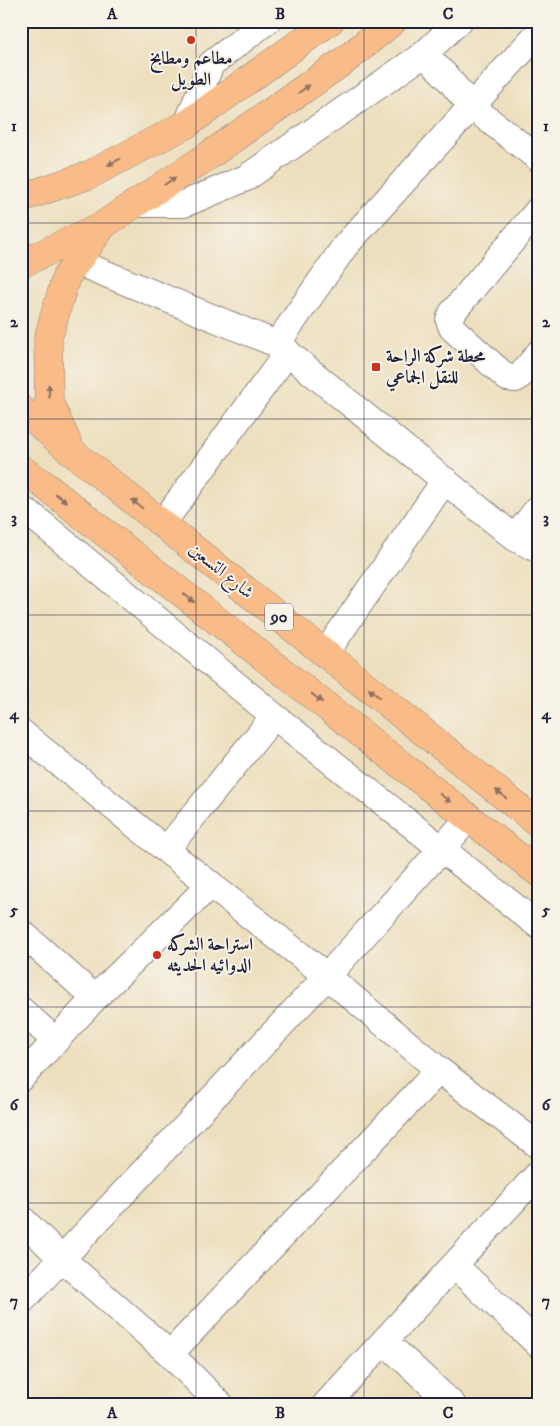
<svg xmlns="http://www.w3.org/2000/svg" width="560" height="1426" viewBox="0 0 560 1426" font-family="'IM FELL DW Pica',Amiri,serif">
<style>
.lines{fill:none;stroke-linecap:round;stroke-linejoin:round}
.minor-casing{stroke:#88807c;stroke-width:28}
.highway-casing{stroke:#88807c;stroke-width:29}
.minor{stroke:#fff;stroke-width:26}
.highway{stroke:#f9bc89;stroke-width:28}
.oneway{fill:#8e6f62}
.grid{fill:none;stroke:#22223b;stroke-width:1;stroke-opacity:0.55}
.poi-dot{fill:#c8321e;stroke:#f7f3e8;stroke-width:2}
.labels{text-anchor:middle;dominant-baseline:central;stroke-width:4;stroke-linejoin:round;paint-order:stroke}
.shield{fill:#f7f3e8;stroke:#62616f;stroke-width:1}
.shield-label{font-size:16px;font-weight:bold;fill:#22223b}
.poi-label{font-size:18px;font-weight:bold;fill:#22223b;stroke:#f7f3e8;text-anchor:start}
.street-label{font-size:18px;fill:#22223b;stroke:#f7f3e8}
.neatline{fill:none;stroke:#22223b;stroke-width:2}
.grid-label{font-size:16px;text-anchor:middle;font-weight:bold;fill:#22223b}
</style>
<rect width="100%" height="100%" fill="#f7f3e8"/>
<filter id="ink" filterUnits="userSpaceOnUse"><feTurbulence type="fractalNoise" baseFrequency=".02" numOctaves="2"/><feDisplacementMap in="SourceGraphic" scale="10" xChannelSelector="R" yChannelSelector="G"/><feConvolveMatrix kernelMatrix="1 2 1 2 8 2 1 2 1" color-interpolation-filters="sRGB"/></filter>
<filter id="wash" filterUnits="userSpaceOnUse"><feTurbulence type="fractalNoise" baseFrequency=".0096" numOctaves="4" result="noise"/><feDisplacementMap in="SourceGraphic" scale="20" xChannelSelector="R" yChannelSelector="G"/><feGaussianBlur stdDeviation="1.12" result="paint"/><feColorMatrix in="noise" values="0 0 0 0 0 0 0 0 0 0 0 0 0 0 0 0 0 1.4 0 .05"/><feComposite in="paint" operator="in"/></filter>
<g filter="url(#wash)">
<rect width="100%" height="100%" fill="#eddfbe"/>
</g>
<g filter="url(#ink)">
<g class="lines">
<g class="minor-casing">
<path id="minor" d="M424 54 446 76 472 107 539 159
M187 124 211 64 267 21
M134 204H184L246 178 424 54 459 21
M539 209 452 313 449 320 452 328 507 378 516 379 522 374 539 353
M77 262 277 344 515 538 539 550
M277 344 345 246 539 32
M29 513 274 716 539 926
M162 524 288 352
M515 538 539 507
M325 654 445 480
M21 732 166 850 327 976 439 1070 539 1146
M166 850 274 716
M21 932 95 998
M21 1010 56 1041
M21 1078 95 998 211 884
M21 1218 62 1259 170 1354 221 1405
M454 1265 539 1345
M21 1302 327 976 441 850 469 817
M384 1341 453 1405
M170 1354 439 1070
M325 1405 539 1173"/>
</g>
<g class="highway-casing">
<path id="highway" d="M21 198 89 175 187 124 330 21
M21 264 103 225 208 156 348 58 393 21
M21 409 72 452 539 824
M68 444 49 402 48 338 66 277 103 225
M21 469 39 481 539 873"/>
</g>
<use href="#minor" class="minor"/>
<use href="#highway" class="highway"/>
</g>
<defs><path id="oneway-solid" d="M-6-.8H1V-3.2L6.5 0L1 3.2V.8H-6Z" transform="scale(1.25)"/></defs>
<g class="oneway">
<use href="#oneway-solid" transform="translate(304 89) rotate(-35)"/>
<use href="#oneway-solid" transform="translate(114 162) rotate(153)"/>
<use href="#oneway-solid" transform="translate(170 181) rotate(-33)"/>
<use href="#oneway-solid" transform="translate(49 391) rotate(-91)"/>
<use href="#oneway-solid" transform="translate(61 498) rotate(38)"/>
<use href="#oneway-solid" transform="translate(137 504) rotate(-141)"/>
<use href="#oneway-solid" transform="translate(189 598) rotate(38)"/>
<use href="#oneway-solid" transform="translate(374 693) rotate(-141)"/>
<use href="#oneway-solid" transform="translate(317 698) rotate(38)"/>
<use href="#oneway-solid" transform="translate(501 794) rotate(-141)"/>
<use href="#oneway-solid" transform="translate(445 798) rotate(38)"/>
</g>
</g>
<path class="grid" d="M196 21V1405M364 21V1405M21 223H539M21 419H539M21 615H539M21 811H539M21 1007H539M21 1203H539"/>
<g class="poi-dot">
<circle cx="191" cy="40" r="5"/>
<rect x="371" y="362" width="10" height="10" rx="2.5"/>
<circle cx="157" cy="955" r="5"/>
</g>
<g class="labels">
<rect class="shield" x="265" y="603.5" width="28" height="27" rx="4"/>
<g class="shield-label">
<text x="279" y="617">90</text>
</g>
<g class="poi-label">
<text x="191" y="59" text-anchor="middle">مطاعم ومطابخ<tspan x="191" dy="21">الطويل</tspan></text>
<text x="386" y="357">محطة شركة الراحة<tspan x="386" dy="21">للنقل الجماعي</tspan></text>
<text x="167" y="945">استراحة الشركه<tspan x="167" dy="21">الدوائيه الحديثه</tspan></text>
</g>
<g class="street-label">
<text transform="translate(221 571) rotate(39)">شارع التسعين</text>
</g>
</g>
<rect width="560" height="1426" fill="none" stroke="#f7f3e8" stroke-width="55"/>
<rect x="28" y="28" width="504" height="1370" class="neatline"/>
<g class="grid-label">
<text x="112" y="19">A</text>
<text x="280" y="19">B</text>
<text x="448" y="19">C</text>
<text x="14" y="131">1</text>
<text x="546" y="131">1</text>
<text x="14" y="327">2</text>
<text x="546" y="327">2</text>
<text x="14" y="523">3</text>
<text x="546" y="523">3</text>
<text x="14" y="719">4</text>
<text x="546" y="719">4</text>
<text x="14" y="915">5</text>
<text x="546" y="915">5</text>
<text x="14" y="1110">6</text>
<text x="546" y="1110">6</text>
<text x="14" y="1306">7</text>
<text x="546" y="1306">7</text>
<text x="112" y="1418">A</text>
<text x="280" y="1418">B</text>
<text x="448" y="1418">C</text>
</g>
</svg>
